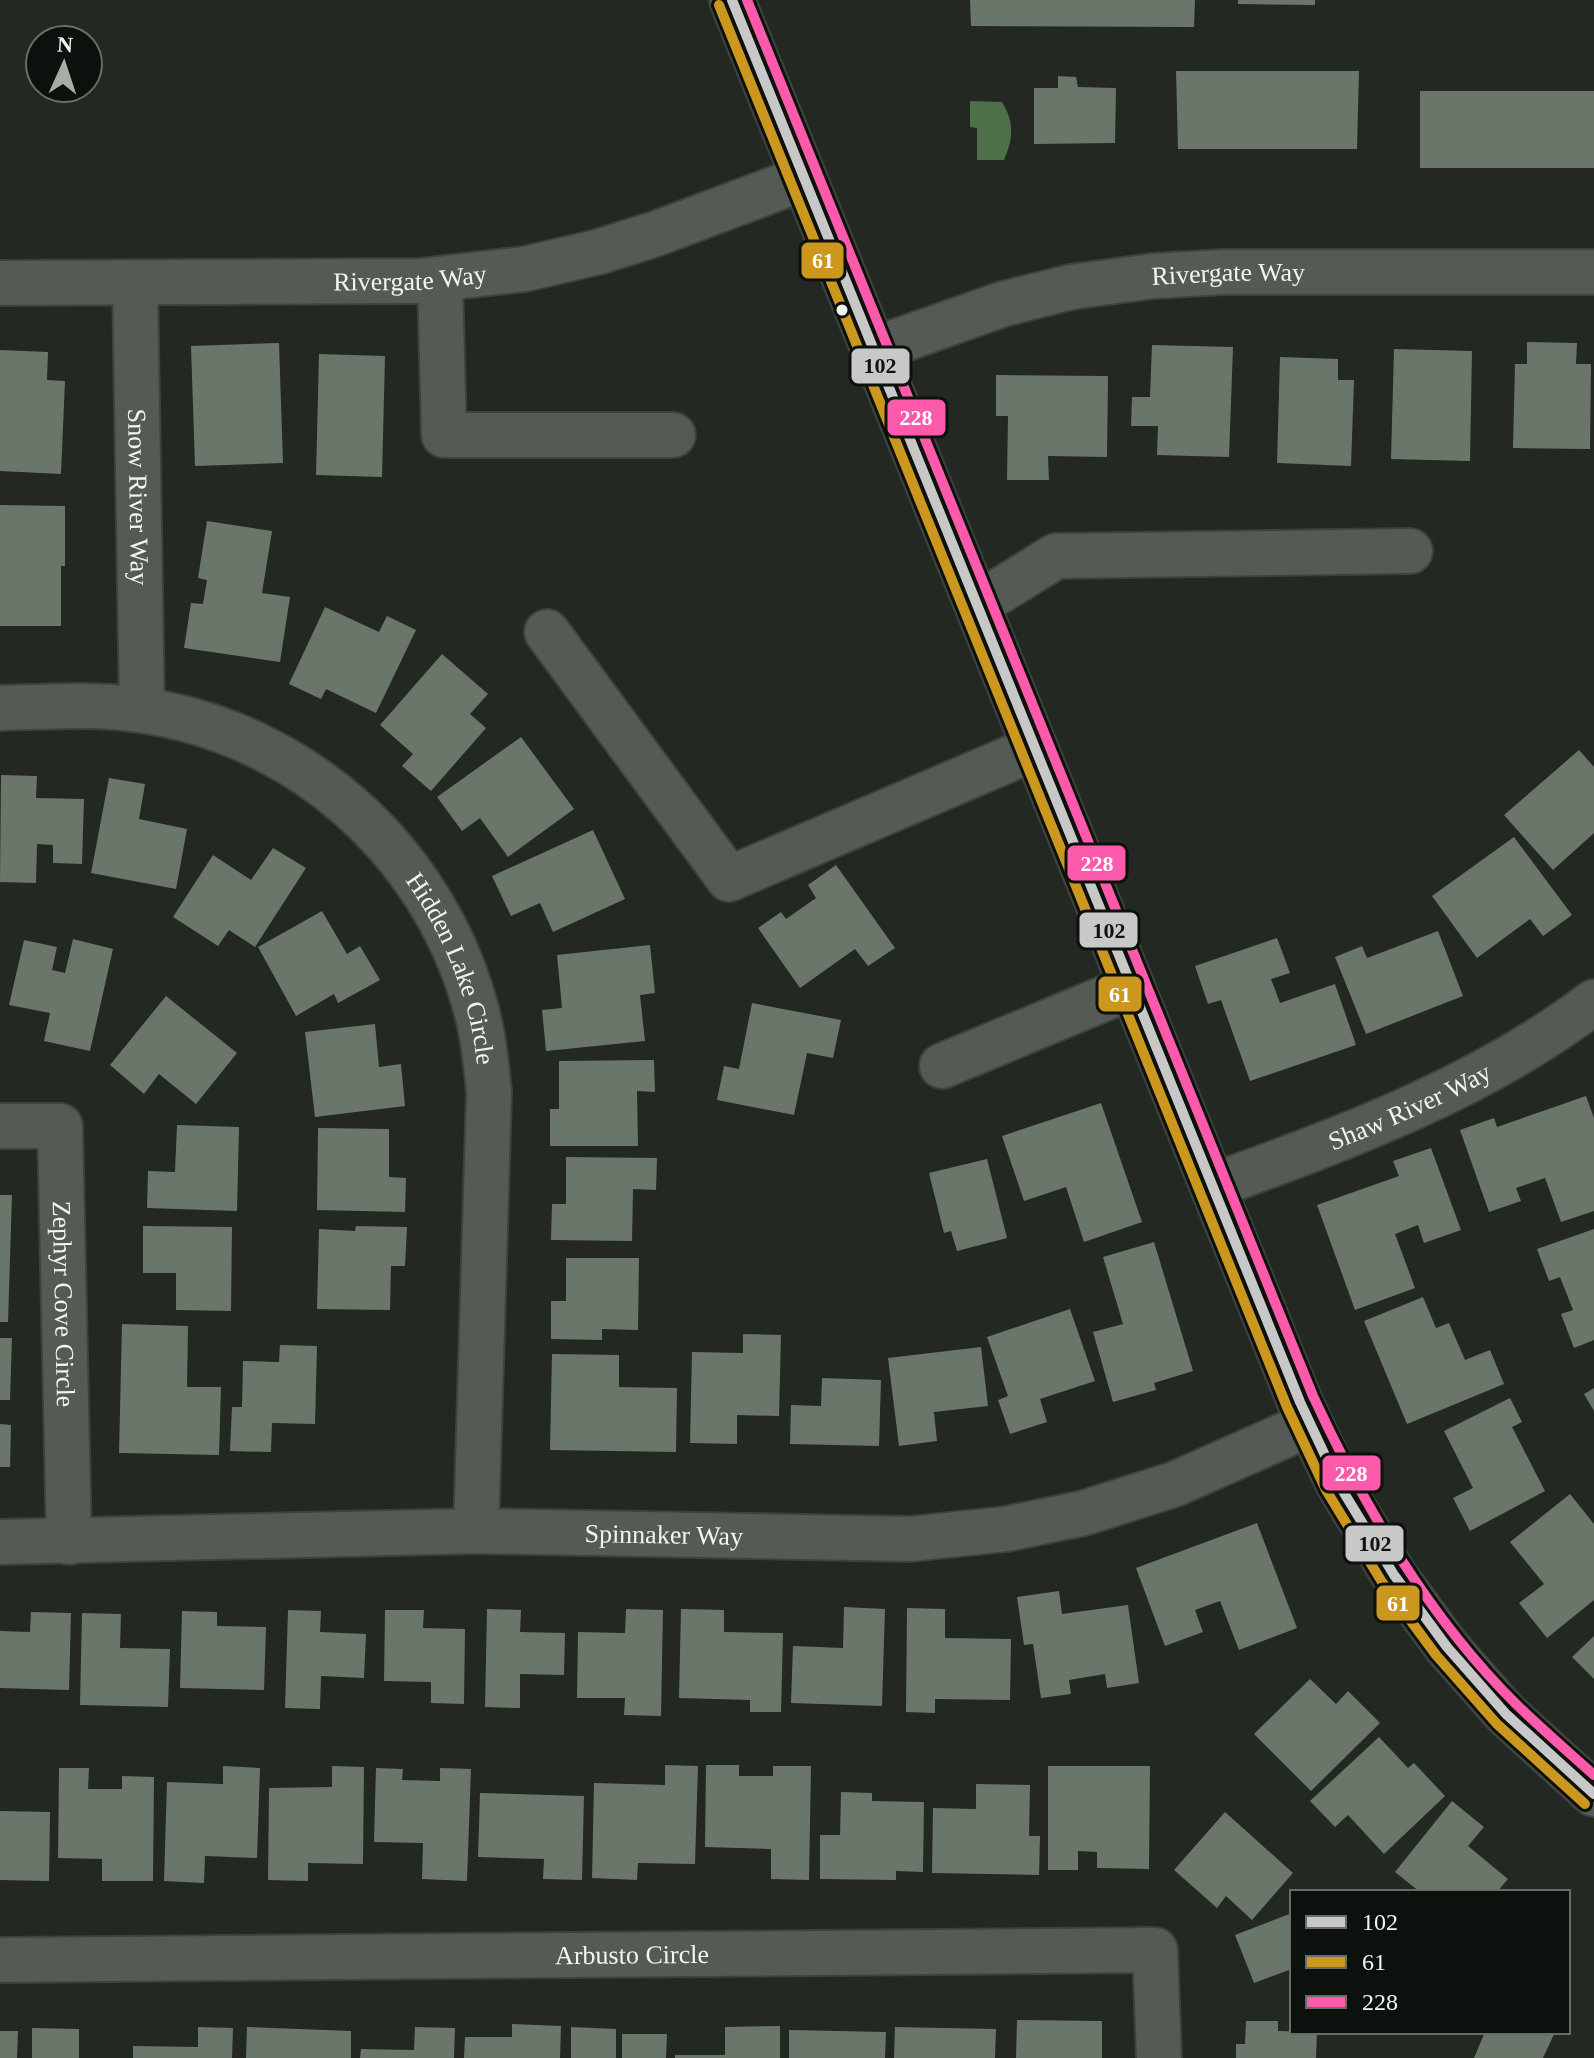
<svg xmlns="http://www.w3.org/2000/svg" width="1594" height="2058" viewBox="0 0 1594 2058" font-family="Georgia,serif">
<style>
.water{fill:#4d7048}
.building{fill:#6b766a}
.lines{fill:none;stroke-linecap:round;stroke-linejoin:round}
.minor-casing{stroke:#3e423d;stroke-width:48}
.minor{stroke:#565a55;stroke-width:44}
.bus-1-casing{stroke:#0d110d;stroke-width:16}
.bus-2-casing{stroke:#0d110d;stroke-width:16}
.bus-3-casing{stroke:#0d110d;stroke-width:16}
.bus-1{stroke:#c8c8c8;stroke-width:10}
.bus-2{stroke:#cb971e;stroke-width:10}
.bus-3{stroke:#fe5aab;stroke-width:10}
.bus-dot{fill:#f0f6ef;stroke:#0d110d;stroke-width:3}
.labels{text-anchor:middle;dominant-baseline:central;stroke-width:8;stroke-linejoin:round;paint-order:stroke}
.street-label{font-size:26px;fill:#f0f6ef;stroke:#0d110d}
.line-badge{stroke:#0d110d;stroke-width:3}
.badge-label{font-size:22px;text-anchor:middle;font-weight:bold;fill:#fff}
.pale-badge-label{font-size:22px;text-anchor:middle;font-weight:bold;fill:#111}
</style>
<rect width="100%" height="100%" fill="#232822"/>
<path class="water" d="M970 101 1002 102C1015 123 1013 139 1004 160H977V128L970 127Z"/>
<path class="building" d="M970 0H1195L1194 27 971 26Z
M1238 0H1315V5L1238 4Z
M1176 71H1359L1357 149H1178Z
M1058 76 1076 77 1078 87 1116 88 1115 143 1034 144V88H1058Z
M1420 91H1594V168H1420Z
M1527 342 1577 343 1576 364H1591L1590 449 1513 448 1515 364H1527Z
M279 343 283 463 195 466 191 346Z
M1152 345 1233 347 1229 457 1157 455 1158 426H1131L1132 397H1150Z
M1394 349 1472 351 1470 461 1391 459Z
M0 350 48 352 47 380 65 381 61 474 0 471Z
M319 354 385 356 382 477 316 475Z
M1280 357 1338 359V380H1354L1351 466 1277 463Z
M996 375 1108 376 1107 457 1048 456 1049 480H1007L1008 416H996Z
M0 505 65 506V566H61V626H0Z
M207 521 272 531 262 593 290 597 280 662 184 648 191 603 203 604 207 580 198 578Z
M325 607 379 632 387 616 416 630 376 713 326 689 321 699 289 684Z
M442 654 488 694 470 714 486 728 431 791 402 766 413 754 380 725Z
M521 737 574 809 508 857 480 818 462 831 437 797Z
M1579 750 1594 767V833L1553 870 1504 815Z
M1 775 37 776 36 798 84 799 82 864 53 863V845L37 844 36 883 0 882Z
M109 778 145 784 139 819 187 829 176 889 91 873Z
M593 830 625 899 553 932 540 903 511 916 492 876Z
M1514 837 1572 915 1543 936 1530 919 1477 958 1432 896Z
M273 848 306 868 255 947 229 930 218 946 173 917 213 855 251 880Z
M836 865 895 948 868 966 855 949 800 988 758 928 781 912 786 919 816 898 808 885Z
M322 911 347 954 360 946 380 980 338 1003 334 994 296 1016 258 947Z
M1438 931 1463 996 1366 1034 1335 957 1362 946 1367 958Z
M1277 938 1290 973 1271 979 1280 1003 1335 984 1356 1045 1250 1081 1221 1000 1208 1004 1195 966Z
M73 939 113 949 90 1051 44 1041 50 1013 9 1005 24 940 57 947 52 970 65 973Z
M650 945 655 993 640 995 645 1041 546 1051 542 1010 562 1008 557 955Z
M166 996 237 1053 196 1104 159 1074 144 1094 110 1065Z
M752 1003 841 1020 833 1058 807 1053 794 1115 717 1100 724 1066 739 1069Z
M375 1024 379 1067 401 1064 405 1106 315 1117 305 1032Z
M654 1060 655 1092 637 1091 638 1146H550V1109H559V1061Z
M1586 1096 1594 1118V1211L1561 1222 1545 1178 1516 1188 1521 1201 1489 1212 1460 1130 1494 1118 1497 1127Z
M1101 1103 1142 1222 1084 1242 1066 1187 1024 1201 1002 1136Z
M177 1125 239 1127 237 1211 147 1208 148 1171 175 1172Z
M318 1128 389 1129V1177L406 1178 405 1212 317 1210Z
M1431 1148 1461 1230 1424 1243 1418 1225 1395 1234 1415 1288 1355 1310 1317 1205 1399 1176 1393 1161Z
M566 1157 657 1158 656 1190 633 1189 632 1241 551 1240 552 1204H566Z
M987 1159 1007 1238 957 1251 951 1231 944 1233 929 1173Z
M0 1195H12L8 1322H0Z
M143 1226 232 1227 231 1311 176 1310V1273H143Z
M356 1226 407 1227 405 1266H391L390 1310 317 1309 319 1229 355 1231Z
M1594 1229V1340L1574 1348 1561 1314 1573 1310 1560 1277 1549 1281 1537 1249Z
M1154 1242 1193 1371 1154 1383 1156 1390 1113 1402 1093 1332 1123 1324 1103 1257Z
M566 1258H639L638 1330 602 1329V1340L551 1339V1301H566Z
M1423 1297 1436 1328 1449 1323 1465 1360 1490 1350 1504 1384 1407 1424 1364 1321Z
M1070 1309 1095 1381 1040 1399 1047 1422 1010 1434 998 1400 1008 1396 987 1337Z
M122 1324 188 1326 187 1387H221L219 1455 119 1453Z
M743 1334 781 1335 779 1416 737 1415V1444L690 1443 692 1352 743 1353Z
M0 1338H12L10 1400H0Z
M280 1345 317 1346 315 1424 272 1423 271 1452 230 1451 232 1407H242L243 1361 279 1362Z
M981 1347 988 1406 934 1412 937 1441 899 1446 888 1358Z
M552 1354 619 1355V1387L677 1388 676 1452 550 1450Z
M822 1378 881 1380 879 1446 790 1444 791 1405 821 1406Z
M1594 1388V1411L1584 1394Z
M1510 1398 1522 1422 1512 1427 1545 1491 1470 1531 1453 1498 1473 1488 1444 1431Z
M0 1424 11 1425 10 1467H0Z
M1570 1494 1594 1524V1600L1547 1638 1519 1603 1544 1584 1510 1542Z
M1257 1523 1297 1628 1239 1650 1220 1601 1195 1610 1203 1632 1165 1646 1136 1568Z
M1059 1591 1062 1614 1128 1605 1139 1683 1107 1688 1105 1674 1069 1680 1071 1694 1041 1698 1033 1644 1024 1645 1017 1597Z
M844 1607 885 1609 882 1706 791 1703 793 1646 843 1648Z
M907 1608 945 1609V1638L1011 1639 1010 1700 935 1699V1713L906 1712Z
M487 1609 521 1610 520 1632 565 1633 564 1675 520 1674V1708L485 1707Z
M626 1609 663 1610 661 1716 624 1715 625 1698H577L578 1632 625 1633Z
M681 1609 724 1610V1632L783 1633 781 1712H750V1700L679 1698Z
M288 1610 321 1611 320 1632 366 1634 364 1678 321 1676 320 1709 285 1708Z
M385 1610H424L423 1628 465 1629 464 1704 431 1703V1682L384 1681Z
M182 1611 217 1612V1626L266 1627 264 1690 180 1688Z
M31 1612 71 1613 69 1690 0 1688V1631L30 1632Z
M82 1613 121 1614 120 1648 170 1649 168 1707 80 1705Z
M1594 1636V1679L1572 1657Z
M1310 1679 1336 1704 1348 1691 1380 1723 1311 1791 1254 1734Z
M1379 1737 1408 1768 1414 1763 1445 1796 1384 1854 1348 1815 1335 1827 1310 1801Z
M665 1765 698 1766 695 1864 638 1863 637 1880 592 1878 594 1783 665 1785Z
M706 1765H739V1776H773V1766H811L809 1880 771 1879V1849L705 1847Z
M223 1766 260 1768 257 1858 205 1856 204 1883 164 1881 167 1782 223 1784Z
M332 1766 364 1767 363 1864 308 1863V1881L268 1880 269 1788 332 1787Z
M1048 1766H1150L1149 1869 1097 1868V1852L1078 1851V1870H1048Z
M59 1768H89L88 1789H122V1776L154 1777 153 1881H102V1859L58 1858Z
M376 1768 403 1769 402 1780 440 1781V1768L471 1769 467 1881 422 1879 423 1843 374 1842Z
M976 1784 1030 1785 1029 1836H1040L1039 1875 932 1873 933 1808 976 1809Z
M841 1792 872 1793V1801L924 1802 923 1872 896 1871V1880L820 1879V1835H840Z
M480 1793 584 1796 582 1880 543 1879 544 1859 478 1857Z
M1452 1801 1484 1827 1468 1846 1508 1879 1497 1892H1420L1395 1872Z
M0 1811 50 1812 49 1881 0 1880Z
M1225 1812 1293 1873 1252 1920 1226 1896 1217 1908 1174 1870Z
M1292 1913V1969L1254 1983 1235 1935Z
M1017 2020 1102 2021V2058H1016Z
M1246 2021H1278V2031L1317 2032 1316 2058H1236V2044H1245Z
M512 2024 561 2026 560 2058H464L465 2037H512Z
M780 2026V2058H675V2055H725V2027Z
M198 2027 233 2028 232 2058H133V2046L198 2047Z
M247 2027 351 2031V2058H246Z
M415 2027 455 2028 454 2058H360L361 2049 414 2050Z
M571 2027 616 2029V2058H571Z
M895 2027 996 2029 995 2058H894Z
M32 2028 79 2029V2058H32Z
M789 2030 886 2032 885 2058H789Z
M0 2031H18L17 2058H0Z
M1485 2032H1555L1543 2058H1474Z
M622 2034H667L666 2058H622Z"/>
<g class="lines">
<g class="minor-casing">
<g id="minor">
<path d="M732 0 1300 1402 1338 1483 1394 1575 1447 1647 1506 1714 1594 1794"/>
<path d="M440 279 444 435H673"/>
<path id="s1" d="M0 283 420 281 525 269 598 252 655 234 804 178"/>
<path id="s2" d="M135 283 142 710"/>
<path id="s3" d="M873 350 1003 304 1071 287 1153 276 1224 272H1594"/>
<path d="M977 605 1056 556 1410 551"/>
<path d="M547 632 729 879 1035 748"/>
<path id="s4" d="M0 708C46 707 94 703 140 710 299 732 430 849 474 1002 483 1031 486 1062 489 1092L476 1531"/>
<path d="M942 1066 1132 987"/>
<path id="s5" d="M0 1126H60L69 1542"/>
<path id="s6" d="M1213 1186C1345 1138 1481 1088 1594 1002"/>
<path id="s7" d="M0 1542 476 1531 910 1539 1006 1529 1084 1513 1175 1484 1310 1424"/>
<path id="s8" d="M0 1960 1155 1950 1159 2058"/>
</g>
</g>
<use href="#minor" class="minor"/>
<g class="bus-1-casing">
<path id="bus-1" d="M732 0 1300 1402 1338 1483 1394 1575 1447 1647 1506 1714 1594 1794"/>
</g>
<g class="bus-2-casing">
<path id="bus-2" d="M719 5 1287 1407 1326 1490 1382 1582 1436 1655 1497 1724 1585 1804"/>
</g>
<g class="bus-3-casing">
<path id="bus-3" d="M747 0 1313 1396C1365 1508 1429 1618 1517 1705 1542 1729 1568 1752 1594 1775"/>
</g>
<use href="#bus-1" class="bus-1"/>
<use href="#bus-2" class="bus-2"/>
<use href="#bus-3" class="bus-3"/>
</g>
<circle class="bus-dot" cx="842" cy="310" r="7"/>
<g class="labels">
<g class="street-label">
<text stroke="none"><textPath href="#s3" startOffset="366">Rivergate Way</textPath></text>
<text stroke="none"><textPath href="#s1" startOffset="410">Rivergate Way</textPath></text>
<text stroke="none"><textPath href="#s2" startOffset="214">Snow River Way</textPath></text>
<text stroke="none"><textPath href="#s4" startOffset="570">Hidden Lake Circle</textPath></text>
<text stroke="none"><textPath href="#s6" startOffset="212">Shaw River Way</textPath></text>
<text stroke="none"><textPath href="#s5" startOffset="238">Zephyr Cove Circle</textPath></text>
<text stroke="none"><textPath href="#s7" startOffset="664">Spinnaker Way</textPath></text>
<text stroke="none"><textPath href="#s8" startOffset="632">Arbusto Circle</textPath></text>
</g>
</g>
<g class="line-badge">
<rect x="800" y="241" width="45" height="39" rx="8" fill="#cb971e"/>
<rect x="850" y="347" width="61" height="38" rx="8" fill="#c8c8c8"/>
<rect x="886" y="398" width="61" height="39" rx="8" fill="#fe5aab"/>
<rect x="1066" y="844" width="61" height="38" rx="8" fill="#fe5aab"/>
<rect x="1078" y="911" width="61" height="38" rx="8" fill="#c8c8c8"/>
<rect x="1097" y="975" width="46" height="38" rx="8" fill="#cb971e"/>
<rect x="1321" y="1454" width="61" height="38" rx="8" fill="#fe5aab"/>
<rect x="1344" y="1524" width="61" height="39" rx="8" fill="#c8c8c8"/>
<rect x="1375" y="1584" width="46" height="38" rx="8" fill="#cb971e"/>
</g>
<g class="badge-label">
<text x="823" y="268">61</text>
<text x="916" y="425">228</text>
<text x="1097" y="871">228</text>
<text x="1120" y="1002">61</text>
<text x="1351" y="1481">228</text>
<text x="1398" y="1611">61</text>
</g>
<g class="pale-badge-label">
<text x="880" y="373">102</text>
<text x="1109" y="938">102</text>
<text x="1375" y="1551">102</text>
</g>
<rect x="1290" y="1890" width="280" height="144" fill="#0d110d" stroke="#686d67" stroke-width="2"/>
<rect x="1306" y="1916" width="40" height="12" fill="#c8c8c8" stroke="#686d67" stroke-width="2"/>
<text x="1362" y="1930" font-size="24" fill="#f0f6ef">102</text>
<rect x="1306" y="1956" width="40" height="12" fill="#cb971e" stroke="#686d67" stroke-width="2"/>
<text x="1362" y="1970" font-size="24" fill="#f0f6ef">61</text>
<rect x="1306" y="1996" width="40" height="12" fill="#fe5aab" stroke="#686d67" stroke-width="2"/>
<text x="1362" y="2010" font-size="24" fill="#f0f6ef">228</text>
<g transform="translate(64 64) rotate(3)"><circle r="38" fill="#0d110d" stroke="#686d67" stroke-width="2"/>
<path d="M0-6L14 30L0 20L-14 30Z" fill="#a8aea7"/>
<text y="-12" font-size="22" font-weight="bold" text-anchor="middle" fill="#f0f6ef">N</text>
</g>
</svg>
